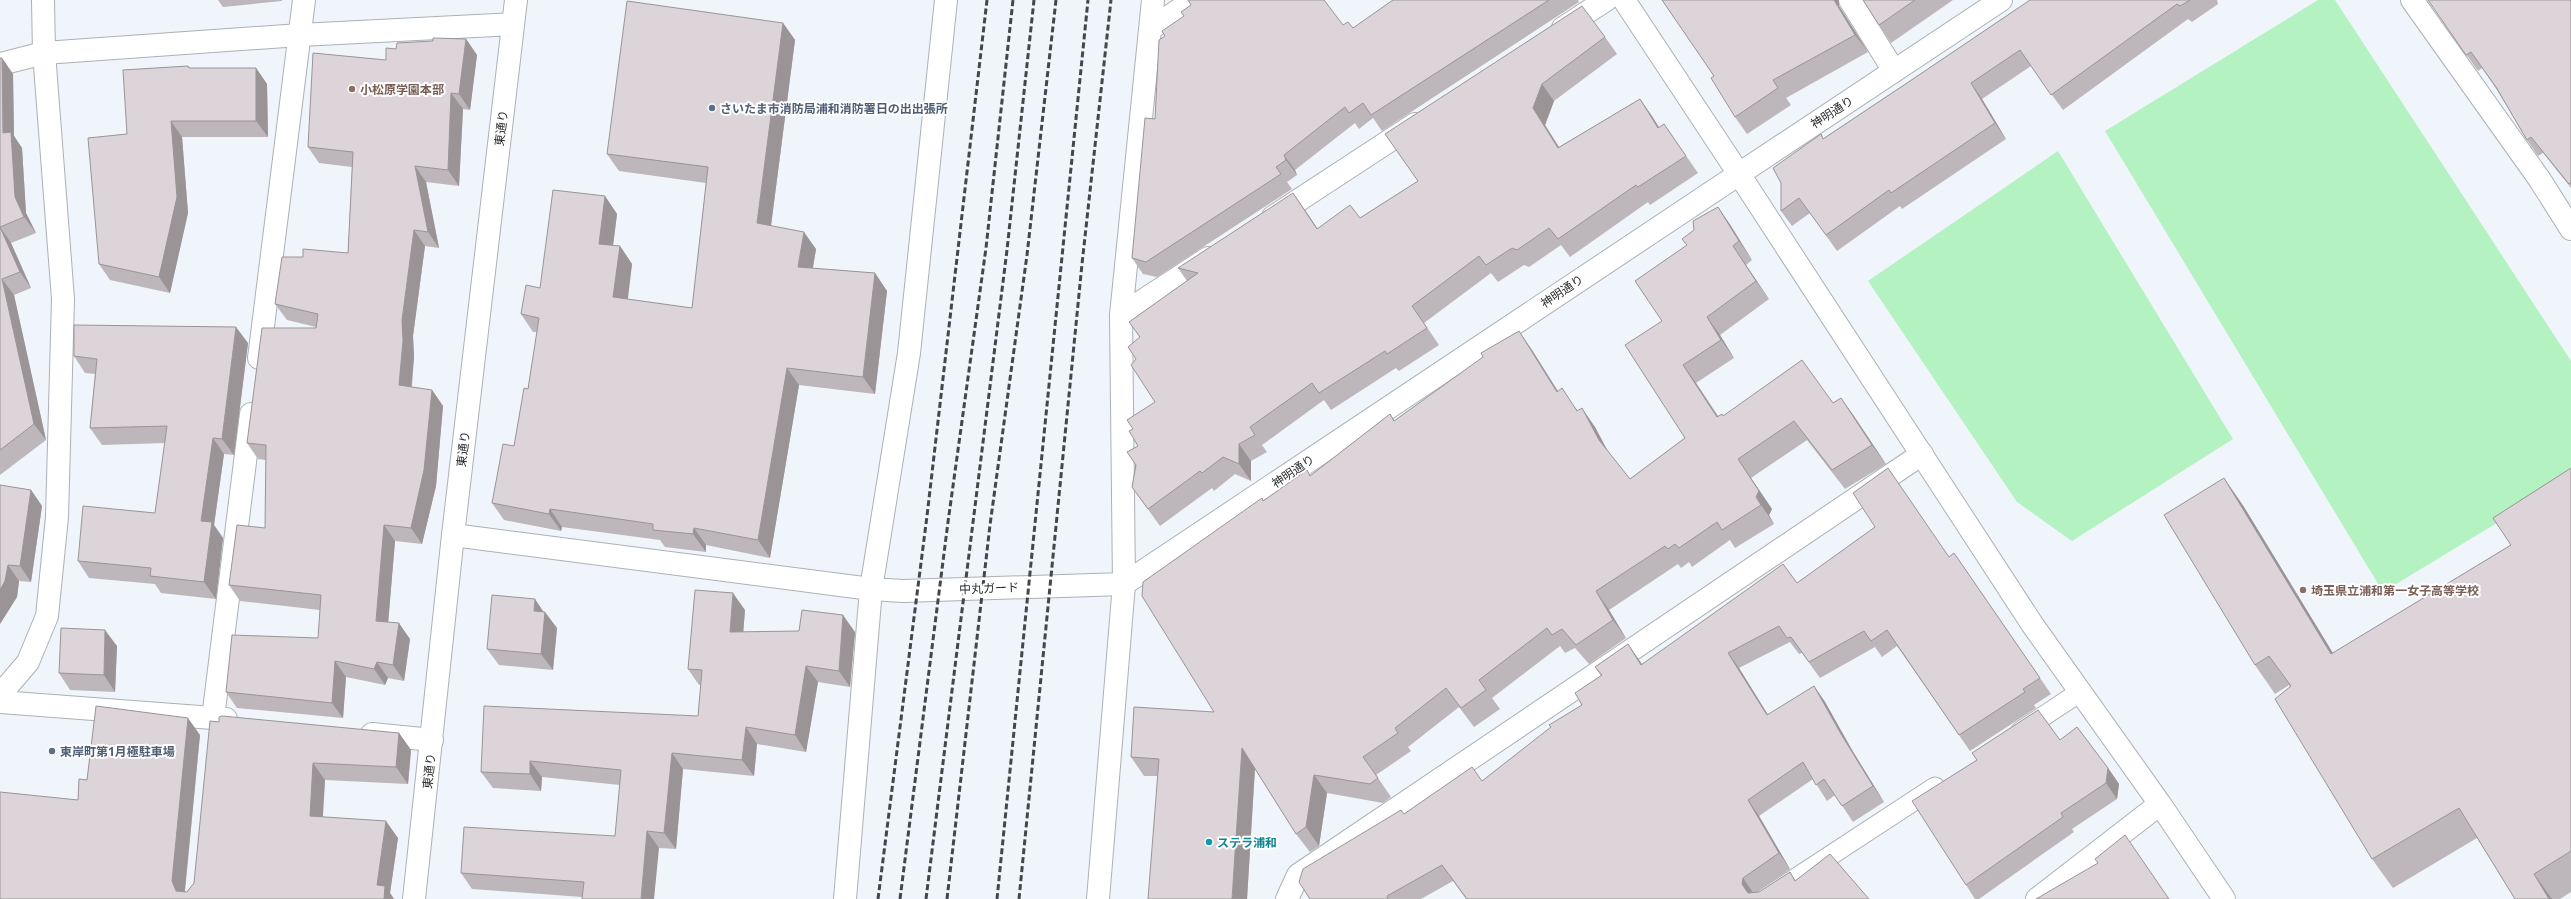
<svg xmlns="http://www.w3.org/2000/svg" width="2571" height="899" viewBox="0 0 2571 899" font-family="'Noto Sans','Noto Sans JP',sans-serif">
<style>
.green{fill:#b4f2c1}
.lines{fill:none;stroke-linecap:round;stroke-linejoin:round}
.lane-casing{stroke:#acb1b6;stroke-width:21}
.street-casing{stroke:#acb1b6;stroke-width:24}
.secondary-casing{stroke:#acb1b6;stroke-width:24}
.lane{stroke:#fff;stroke-width:19}
.street{stroke:#fff;stroke-width:22}
.secondary{stroke:#fff;stroke-width:22}
.rail{stroke:#444649;stroke-width:3;stroke-dasharray:6 3;stroke-linecap:butt}
.wall{fill:#bdb6ba}
.shaded-wall{fill:#9a9497}
.building{fill:#dcd4d8;stroke:#9a9497}
.education-dot{fill:#8d6e63;stroke:#fff;stroke-width:1.5}
.service-dot{fill:#5c6f8a;stroke:#fff;stroke-width:1.5}
.culture-dot{fill:#0f9aa8;stroke:#fff;stroke-width:1.5}
.labels{text-anchor:middle;dominant-baseline:central;stroke-width:4;stroke-linejoin:round;paint-order:stroke}
.education-label{font-size:12px;font-weight:bold;fill:#785e54;stroke:#fff;text-anchor:start}
.service-label{font-size:12px;font-weight:bold;fill:#4e5e75;stroke:#fff;text-anchor:start}
.street-label{font-size:12px;fill:#2b2d2f;stroke:#fff}
.culture-label{font-size:12px;font-weight:bold;fill:#0d838f;stroke:#fff;text-anchor:start}
</style>
<rect width="100%" height="100%" fill="#eff5fb"/>
<path class="green" d="M2318 0H2335L2571 361V478L2383 592 2105 131Z
M2058 151 2233 439 2072 541 2017 502 1868 281Z"/>
<g class="lines">
<g class="lane-casing">
<path id="lane" d="M2021 731 2080 692
M1764 899 1935 787"/>
</g>
<g class="street-casing">
<path id="street" d="M1850 0 1894 71
M2412 0 2540 180 2571 229
M1563 28 1606 0
M1150 29 1194 0
M1273 217 1415 124
M1121 315 1208 258
M259 358 304 0
M453 535 871 589 903 591 1124 584
M1124 584 1739 174 1624 0
M1124 584 1121 315 1153 0
M0 695 28 662 47 616 57 517 63 299 44 53 43 0
M0 702 226 719
M213 718 251 414
M372 734 432 740
M845 899 871 589 909 353 946 0
M1287 899 1298 875 1922 454"/>
</g>
<g class="secondary-casing">
<path id="secondary" d="M2001 0 1739 174 2032 624 2160 804 2224 899
M0 64 44 53 300 35 513 24
M414 899 453 535 516 0
M1098 899 1124 584
M2037 899 2160 804"/>
</g>
<use href="#lane" class="lane"/>
<use href="#street" class="street"/>
<use href="#secondary" class="secondary"/>
<path class="rail" d="M878 899 927 516 987 0
M900 899 948 522 986 248 1013 0
M926 899 1007 250 1034 0
M947 899 990 525 1027 255 1056 0
M997 899 1088 0
M1019 899 1082 264 1111 0"/>
</g>
<path class="wall" d="M218 0H282V1L223 7Z
M1393 0H1578L1579 2 1382 131 1373 118 1359 129 1355 123 1295 170 1297 175 1287 182 1292 189 1157 277 1143 274 1132 258 1155 119 1165 36 1184 16 1191 5 1343 25 1353 28Z
M1662 0H1839V6L1868 52 1786 98 1791 105 1747 134 1735 117 1714 76Z
M1863 0H1953L1891 43 1879 25Z
M2030 0H2217L2218 4 2192 22 2188 19 2063 110 2031 66 1982 99 2006 139 1902 209 1900 206 1837 251 1810 213 1792 226 1781 211 1824 138 1913 79Z
M2428 0H2571V188L2543 153 2538 156 2527 140 2497 90 2482 68 2478 71Z
M783 23 795 40 771 226 816 249 813 268 875 273 887 291 875 394 799 385 770 558 706 545V552L665 547 660 540 562 527 561 531 504 520 492 503 514 446 528 389 537 332H533L521 314 605 196 617 214 613 246H620L632 264 627 299 692 308 706 183 619 171 607 154Z
M1605 37 1617 54 1554 101 1545 125 1559 147 1640 99 1659 128 1664 124 1698 173 1650 205 1648 202 1570 257 1561 245 1529 267 1524 265 1498 282 1491 273 1424 323 1439 345 1399 371 1396 368 1331 410 1324 400 1262 445 1267 452 1251 461V481L1235 474 1214 491 1212 488 1160 526 1132 487 1138 446 1133 429 1155 402 1140 337 1129 322 1187 281 1178 268 1305 210 1317 228 1360 218 1418 181 1385 134Z
M466 39 477 55 470 110 463 109 459 186 426 182 439 248 425 246 413 336 414 357 412 387 432 390 443 406 436 486 422 544 395 541 388 622 410 639 404 681 388 678 385 685 346 677 343 718 237 708 226 692 318 638 320 610 240 601 229 585 265 528 266 460 258 459 247 443 316 328V327L287 320 275 304 303 257 348 253 352 167 319 163 308 147 386 60 396 49Z
M0 58H2L13 74 14 136 22 148 26 213 36 233 11 243 31 288 14 295 46 440 0 475Z
M188 66 190 68H256L267 84 268 137H182L188 213 170 293 110 280 99 264 127 134Z
M1718 207 1731 226 1752 260 1746 265 1769 299 1720 335 1734 358 1696 383 1718 416H1723L1833 403 1841 398 1886 464 1845 489 1807 440 1751 478 1772 509 1769 515 1774 524 1735 548 1730 540 1692 567 1689 562 1681 568 1678 564 1609 610 1626 638 1589 664 1575 648 1565 653 1560 646 1492 698 1500 709 1474 727 1459 707 1408 747 1411 751 1376 775 1391 797 1383 803 1327 793 1319 846 1310 852 1296 834 1255 769 1247 899 1157 776H1144L1131 757 1214 712 1263 500 1311 475 1390 414 1395 421 1532 350 1558 391 1595 427 1608 452 1630 479 1685 438 1662 321 1687 245 1694 230Z
M248 343 234 455 224 454 214 525 223 538 216 599 161 593 155 584 89 578 78 561 155 513 165 443 102 445 90 428 95 374 85 373 74 356Z
M2571 468V892L2560 899H2515L2477 838 2393 888 2372 859 2290 687 2289 685 2275 694 2255 665 2224 478 2244 507 2333 653 2511 545Z
M0 485 31 490 42 506 31 582 19 581 17 597 0 624Z
M1954 553 2051 694 2034 705 2036 708 1970 751 1897 646 1882 657 1875 647 1820 678 1802 653 1799 654 1790 642 1739 668 1768 715 1814 686 1825 702 1852 750 1884 802 1853 822 1835 795 1827 801 1813 779 1759 816 1790 869 1756 893 1759 892 1790 872 1796 881 1869 899H1466L1453 881 1421 899H1310L1404 814 1482 781 1582 705 1601 676 1595 667 1628 644 1642 664 1797 583 1949 557Z
M745 610 743 632H855L850 687 818 682 806 752 757 744 754 776 683 769 676 849 659 848 582 897 472 889 461 873 615 836 620 785 542 777 541 791 493 788 481 772 698 716 701 685H699L688 669Z
M543 611 557 628 553 670 499 665 487 649Z
M117 646 115 692 70 690 59 673Z
M219 722 399 733 411 750 408 784 325 780 322 817 398 838 390 893 394 899H0L78 800 87 780 200 735 185 892H187L194 883Z
M2060 740 2108 768 2119 784 2117 799 2072 829 2074 832 1979 899H1975L1966 885Z"/>
<path class="shaded-wall" d="M1834 0H1839V6L1868 52 1855 35Z
M783 23 795 40 769 241 757 223Z
M466 39 477 55 470 110 459 94Z
M2 58 13 74 14 136 22 148 26 213 36 233 24 217 15 197 3 133Z
M256 68 267 84 268 137 256 121Z
M1971 83 1982 99 2006 139 1995 123Z
M1542 84 1554 101 1545 125 1570 165 1558 148 1533 108Z
M451 93 463 109 459 186 448 170Z
M1640 99 1652 116 1670 145 1658 128Z
M171 121 182 137 188 213 170 293 159 277Z
M1284 155 1295 170 1297 175 1286 160Z
M415 166 426 182 439 248 428 232Z
M1293 193 1305 210 1329 246 1317 229Z
M605 196 617 214 611 261 599 244Z
M1718 207 1731 226 1752 260 1739 241Z
M0 227 11 243 31 288 20 272Z
M414 230 425 246 413 336 414 357 410 400 399 385 402 320Z
M804 232 816 249 810 284 798 267Z
M620 246 632 264 626 315 613 297Z
M1733 246 1746 265 1769 299 1756 281Z
M875 273 887 291 875 394 863 377Z
M2 279 14 295 46 440 34 424Z
M1707 317 1720 335 1734 358 1721 340Z
M236 327 248 343 234 455 222 439Z
M1519 331 1532 350 1570 411 1557 392Z
M1683 365 1696 383 1730 435 1717 417Z
M787 368 799 385 770 558 758 540Z
M432 390 443 406 436 486 422 544 411 528Z
M1841 398 1854 416 1886 464 1872 445Z
M1582 408 1595 427 1612 459 1599 440Z
M213 438 224 454 214 525 223 538 216 599 204 582 201 521Z
M1239 444 1251 461V481L1239 464Z
M1738 459 1772 509 1769 515 1774 524 1761 505Z
M2224 478 2244 507 2351 683 2331 654Z
M31 490 42 506 31 582 20 566Z
M550 509 562 527 561 531 549 514Z
M384 525 395 541 387 637 376 621Z
M694 528 706 545V552L693 534Z
M8 565 19 581 17 597 0 624V590Z
M1596 591 1609 610 1626 638 1613 620Z
M733 593 745 610 742 648 730 632Z
M535 599 545 614V612L557 628 553 670 541 654 534 611Z
M843 615 855 632 850 687 839 671Z
M399 623 410 639 404 681 393 665Z
M105 630 117 646 115 692 104 675Z
M1628 644 1639 660 1652 680 1641 665Z
M1728 653 1739 668 1778 731 1767 715Z
M335 661 346 677 343 718 332 703Z
M377 662 388 678 385 685 374 669Z
M806 666 818 682 806 752 795 735Z
M1814 686 1825 702 1852 750 1884 802 1873 786 1841 734Z
M188 718 200 735 184 898 176 891 172 881Z
M746 727 757 744 754 776 742 760Z
M399 733 411 750 408 784 396 767Z
M1242 748 1255 767 1247 899H1232Z
M672 753 683 769 676 849 664 833Z
M530 761 542 777 541 791 530 774Z
M313 763 325 780 322 833 310 816Z
M2108 768 2119 784 2117 799 2106 783Z
M1314 775 1327 793 1319 846 1306 827Z
M1748 800 1759 816 1790 869 1779 853Z
M386 821 398 838 390 893 394 899H384L377 885Z
M647 831 659 848 654 899H641Z
M2534 874 2552 899H2549Z
M1743 878 1754 894 1752 899 1742 884Z"/>
<path class="building" d="M1188 0H1324L1343 25 1348 22 1353 28 1393 0H1549L1371 115 1363 103 1349 113 1345 107 1284 155 1286 160 1276 167 1281 174 1146 262 1132 258 1145 118 1155 119 1159 40 1165 36 1162 31 1184 16 1181 12 1191 5Z
M1662 0H1834L1855 35 1773 80 1778 88 1735 117 1711 78 1714 76Z
M1863 0H1915L1879 25Z
M2030 0H2190L2180 6 2177 4 2051 95 2020 50 1971 83 1995 123 1891 193 1889 190 1826 235 1799 198 1781 211V183L1773 168 1821 134 1823 139 1913 79Z
M2428 0H2571V182L2569 184 2531 137 2527 140 2496 87 2471 52 2466 55Z
M627 1 783 23 757 223 804 232 798 267 875 273 863 377 787 368 758 540 694 528 693 534 653 530V524L550 509 549 514 492 503 503 444 514 446 524 388 528 389 539 318 521 314 526 285 540 288 553 190 605 196 599 244 620 246 613 297 692 308 708 167 607 154Z
M1582 6 1605 37 1542 84 1533 108 1558 148 1640 99 1658 128 1664 124 1686 156 1638 187 1636 185 1558 239 1549 228 1517 250 1512 248 1486 265 1479 256 1412 306 1427 328 1387 354 1385 351 1319 393 1312 383 1250 427 1255 435 1239 444V464L1223 457 1202 473 1200 471 1148 509 1132 487 1136 465 1127 452 1138 446 1129 431 1133 429 1127 420 1155 402 1131 365 1136 359 1128 347 1140 337 1129 322 1198 273 1178 268 1293 193 1317 229 1350 205 1360 218 1418 181 1385 134Z
M433 38 466 39 459 94 451 93 448 170 415 166 428 232 414 230 402 320 403 341 399 385 432 390 424 470 411 528 384 525 376 621 399 623 393 665 377 662 374 669 335 661 332 703 226 692 232 635 318 638 321 595 229 585 237 525 265 528 266 445 247 443 262 328H316L318 314 275 304 282 257H303V249L348 253 353 152 308 147 313 53 386 60V48L396 49 397 43 433 41Z
M0 58H2L3 133 11 132 15 197 24 217 0 227 20 272 2 279 34 424 0 450Z
M188 66 189 68H256V121H171L177 197 159 277 99 264 88 138 127 134 123 70Z
M1718 207 1739 241 1733 246 1756 281 1707 317 1721 340 1683 365 1717 417 1722 414 1723 416 1802 360 1833 403 1841 398 1872 445 1832 470 1794 421 1738 459 1759 491 1756 497 1761 505 1722 530 1717 522 1679 548 1675 544 1668 549 1665 546 1596 591 1613 620 1576 645 1562 629 1552 635 1547 628 1479 680 1486 690 1461 708 1446 688 1395 728 1398 733 1363 757 1378 778 1370 784 1314 775 1306 827 1296 834 1242 748 1232 899H1148L1159 759 1131 757 1134 707 1214 712 1142 596 1143 582 1262 498 1263 501 1307 470 1310 476 1390 414 1394 421 1483 357 1481 353 1519 331 1557 392 1562 388 1577 411 1582 408 1599 440 1630 479 1685 438 1625 345 1662 321 1635 281 1687 245 1682 239 1694 230 1693 221Z
M74 325 236 327 222 439 213 438 201 521 212 522 204 582 150 576 151 568 78 561 83 506 155 513 167 426 90 428 97 359 74 356Z
M1888 468 1949 557 1954 553 2040 678 2023 689 2025 692 1959 735 1887 630 1871 641 1864 631 1809 662 1791 637 1787 638 1779 626 1728 653 1767 715 1814 686 1841 734 1873 786 1842 806 1824 779 1816 785 1803 762 1748 800 1779 853 1743 878 1742 884 1748 893 1759 892 1790 872 1795 881 1830 854 1869 899H1467L1442 865 1387 896 1388 899H1310L1299 882 1303 869 1401 810 1404 814 1472 767 1482 781 1551 727 1549 725 1582 705 1575 693 1602 675 1595 667 1628 644 1641 665 1783 564 1797 583 1875 527 1853 493Z
M2571 468V851L2534 874 2549 899H2515L2459 808 2372 859 2275 699 2291 686 2269 656 2255 665 2164 515 2224 478 2331 654 2511 545 2493 518Z
M0 485 31 490 20 566 8 565 5 581 0 590Z
M695 590 733 593 730 632 799 631 802 610 843 615 839 671 806 666 795 735 746 727 742 760 672 753 664 833 647 831 641 899H582L584 882 461 873 464 827 615 836 621 770 530 761V774L481 772 484 706 698 716 702 670 688 669Z
M492 595 535 599 534 611 545 612 541 654 487 649Z
M61 628 105 630 104 675 59 673Z
M96 706 188 718 172 881 176 891 187 892 194 883 210 721 219 722V717L222 716 399 733 396 767 313 763 310 816 386 821 377 885 385 886 384 899H0V792L78 800 79 779 87 780Z
M2038 710 2060 740 2077 727 2108 768 2106 783 2061 813 2063 817 1966 885 1912 801 1977 760 1972 753Z
M2125 835 2169 899H2036L2098 863 2095 859Z"/>
<g class="education-dot">
<circle cx="352" cy="89" r="4"/>
<circle cx="2303" cy="590" r="4"/>
</g>
<g class="service-dot">
<circle cx="712" cy="108" r="4"/>
<circle cx="52" cy="751" r="4"/>
</g>
<circle class="culture-dot" cx="1209" cy="842" r="4"/>
<g class="labels">
<g class="education-label">
<text x="360" y="89">小松原学園本部</text>
<text x="2311" y="590">埼玉県立浦和第一女子高等学校</text>
</g>
<g class="service-label">
<text x="720" y="108">さいたま市消防局浦和消防署日の出出張所</text>
<text x="60" y="751">東岸町第1月極駐車場</text>
</g>
<g class="street-label">
<text transform="translate(1832 112) rotate(-33)">神明通り</text>
<text transform="translate(501 128) rotate(-83)">東通り</text>
<text transform="translate(1562 291) rotate(-34)">神明通り</text>
<text transform="translate(463 449) rotate(-83)">東通り</text>
<text transform="translate(1293 471) rotate(-34)">神明通り</text>
<text transform="translate(989 588) rotate(-2)">中丸ガード</text>
<text transform="translate(429 771) rotate(-84)">東通り</text>
</g>
<g class="culture-label">
<text x="1217" y="842">ステラ浦和</text>
</g>
</g>
</svg>
